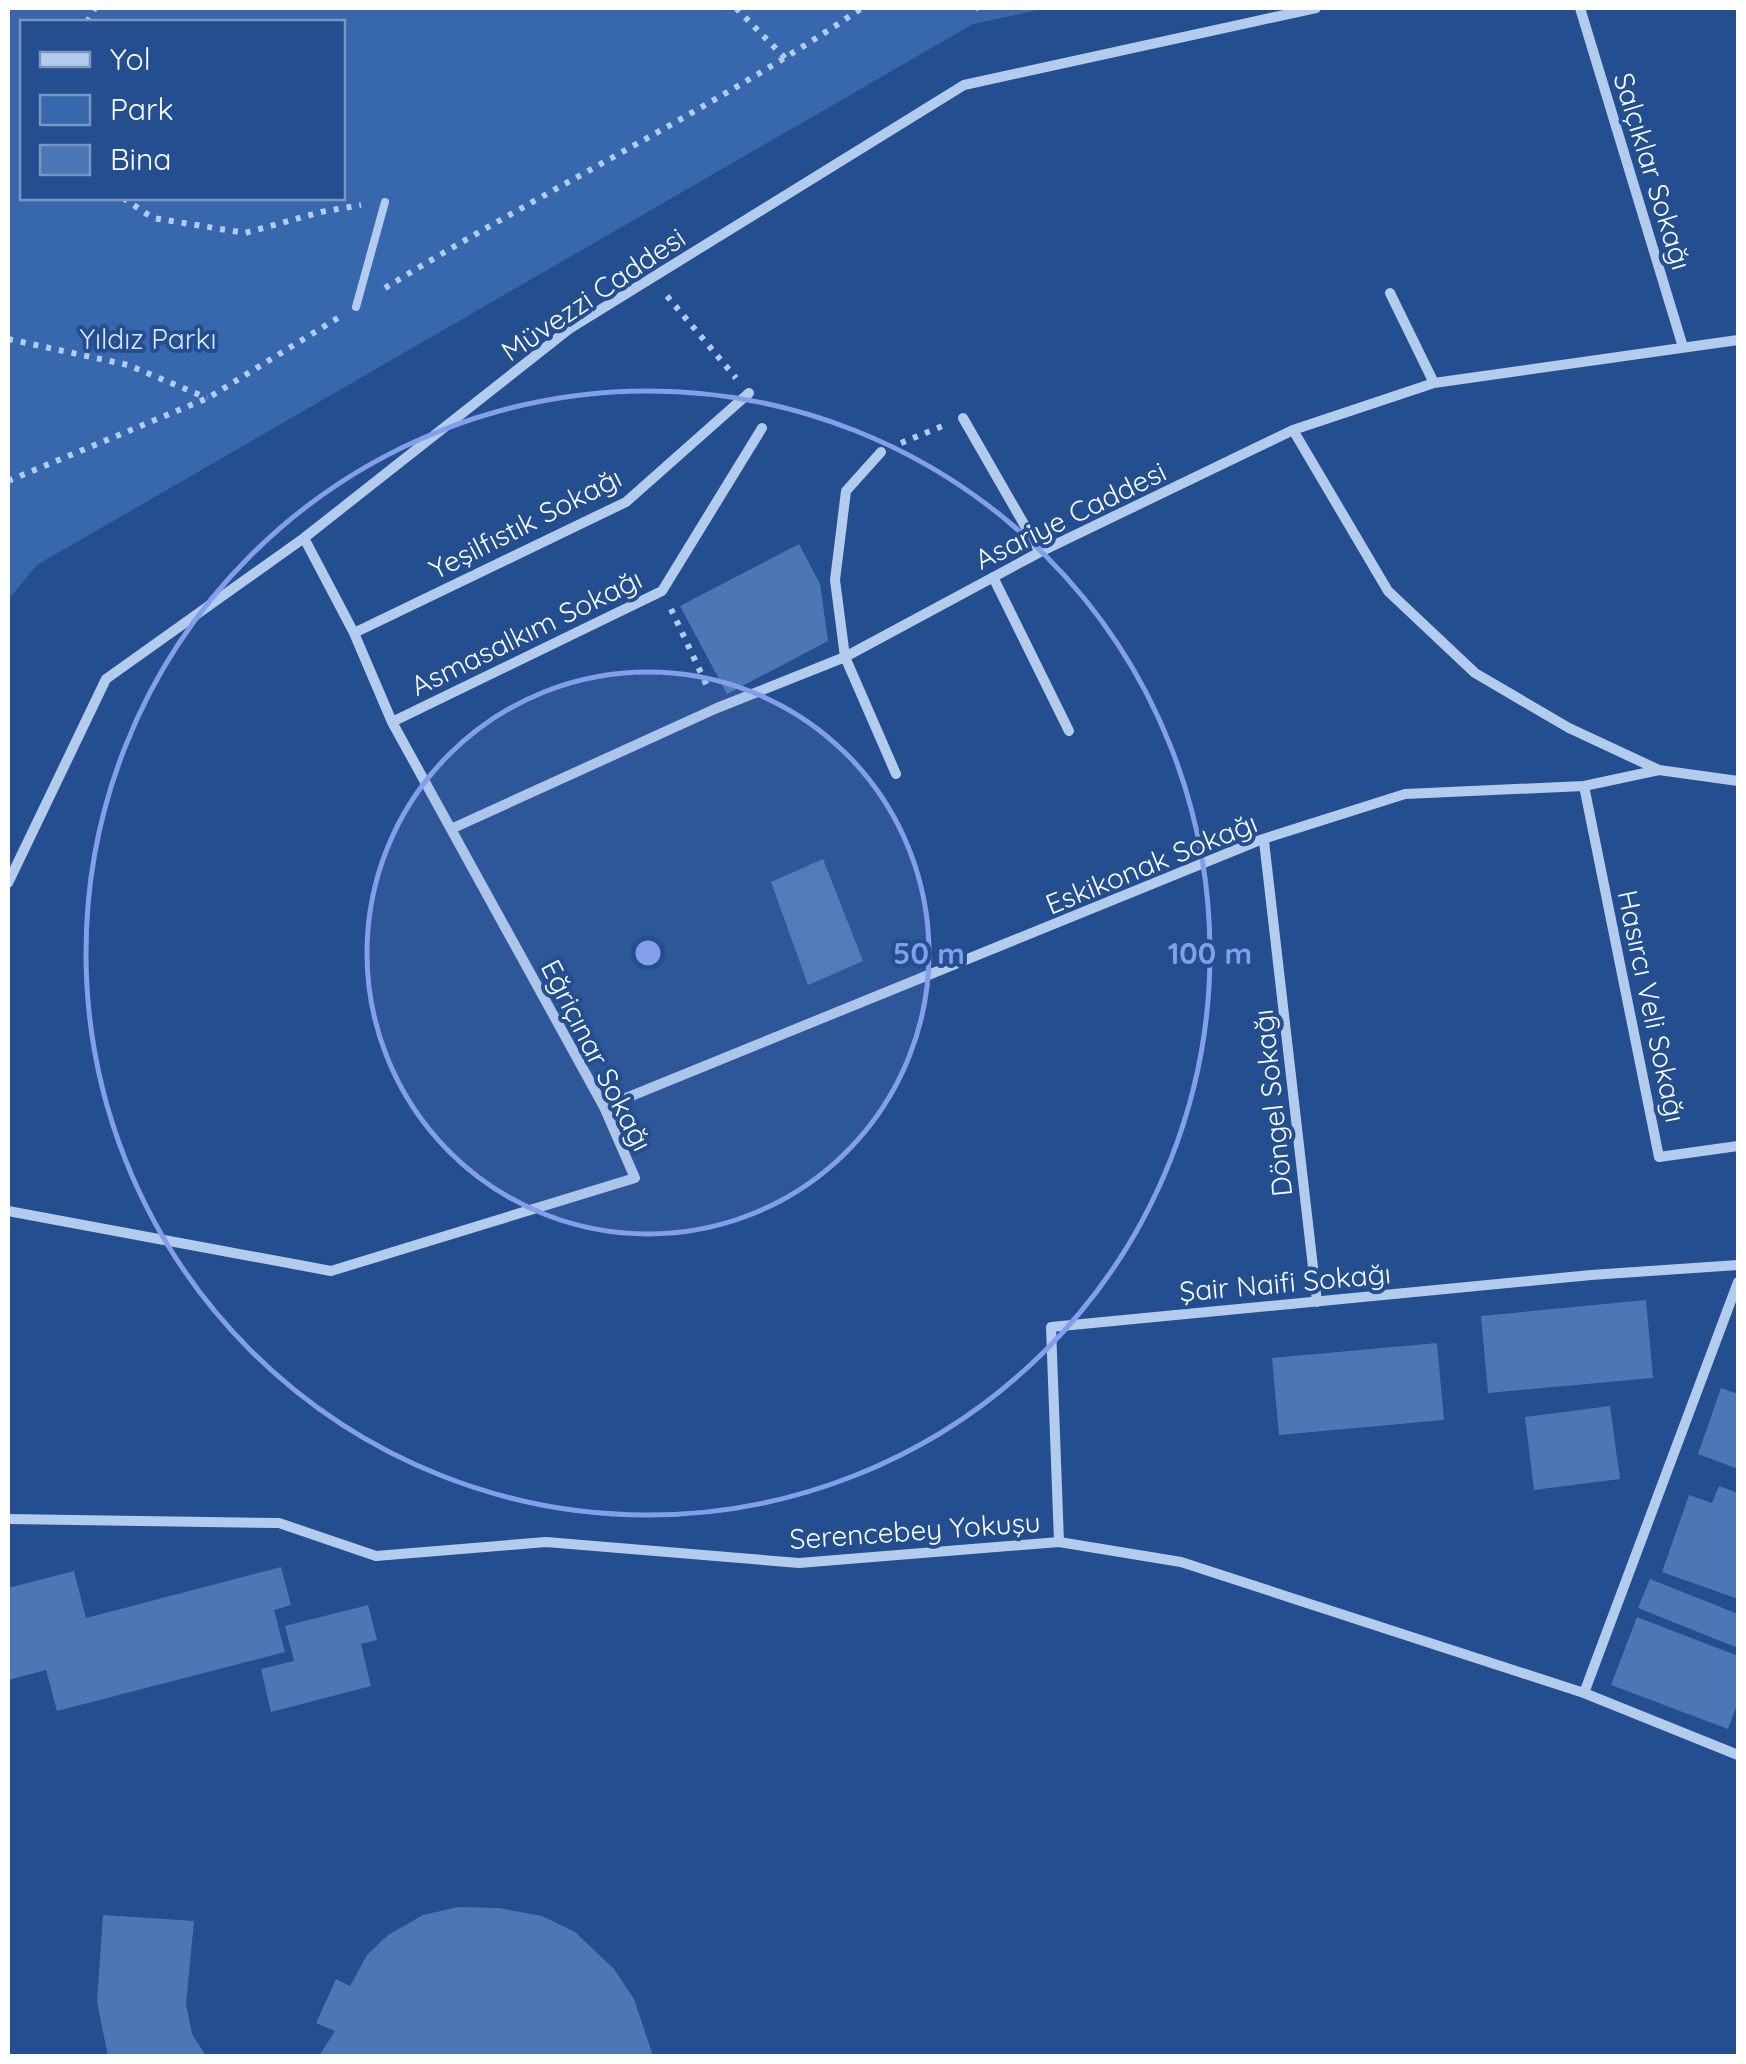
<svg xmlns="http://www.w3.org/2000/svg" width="1746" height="2064" viewBox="0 0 1746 2064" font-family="Quicksand,sans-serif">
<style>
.green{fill:#3767ac;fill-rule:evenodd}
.building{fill:#4b77b6}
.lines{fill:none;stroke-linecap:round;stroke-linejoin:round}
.path{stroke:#b3cbec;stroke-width:6;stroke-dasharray:5 8;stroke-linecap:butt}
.service{stroke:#b3cbec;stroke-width:8}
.minor{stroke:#b3cbec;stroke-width:10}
.ring{fill:none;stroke:#839eea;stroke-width:5}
.labels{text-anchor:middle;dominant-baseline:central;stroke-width:8;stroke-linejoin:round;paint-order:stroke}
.street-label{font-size:28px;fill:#fff;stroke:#234e8f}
.park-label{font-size:28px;fill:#d8e6f9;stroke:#234e8f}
.centre{fill:#839eea;stroke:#234e8f;stroke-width:5}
.ring-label{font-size:30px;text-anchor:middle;font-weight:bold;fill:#839eea;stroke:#234e8f;stroke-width:8;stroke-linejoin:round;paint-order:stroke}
</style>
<rect width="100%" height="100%" fill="#234e8f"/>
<path class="green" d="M8 8H1048L973 24 37 565 8 600ZM22 22H342V198H22Z"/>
<path class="building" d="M799 544 820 584 828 641 727 694 680 606Z
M823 859 863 961 808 985 771 882Z
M1646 1300 1653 1378 1488 1393 1481 1316Z
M1437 1343 1444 1420 1279 1435 1272 1358Z
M1721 1388 1738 1394V1469L1698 1454Z
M1610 1406 1620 1479 1534 1490 1525 1417Z
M1719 1486 1738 1493V1599L1662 1572 1689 1495 1712 1503Z
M281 1567 291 1605 274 1610 285 1652 57 1711 46 1670 8 1680V1588L74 1571 86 1618Z
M1650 1579 1738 1614V1648L1638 1608Z
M368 1605 377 1640 361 1644 371 1686 271 1712 261 1669 294 1661 285 1626Z
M1637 1617 1738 1656V1702L1728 1729 1611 1685Z
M458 1907 499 1908 542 1916 575 1932 614 1969 634 1999 653 2056H319L335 2031 316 2023 336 1979 350 1986 367 1955 388 1935 423 1915Z
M103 1915 194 1921 186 2004 192 2034 206 2056H108L97 2002Z"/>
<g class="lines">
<path class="path" d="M736 8 786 59
M978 8 979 10
M87 22 95 8
M123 198 153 218 245 233 321 212 361 205
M385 288C542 191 710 111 862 8
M667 296 736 378
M8 339 128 365 207 398
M901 443 945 425
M8 481 208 398 341 316
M671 609 708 688"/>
<path class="service" d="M356 307 385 202"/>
<path class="minor" d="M1580 8 1683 347
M1390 293 1434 383
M963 418 1040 552
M1293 430 1388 591 1475 673 1569 728 1659 770
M881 452 846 491 835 580 845 657 896 774
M993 577 1069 731
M354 633 626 502 749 393
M392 722 662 591 762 428
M1584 786 1659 1157 1738 1146
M451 829 717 708 845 657 1040 552 1293 430 1434 383 1738 340
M1264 841 1317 1302
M8 883 106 679 304 538 569 329 964 85 1316 8
M604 1107 1260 840 1405 794 1584 786 1659 770 1738 781
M8 1211 331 1271 635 1178 604 1107 392 722 354 633 304 538
M8 1519 279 1523 376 1556 546 1542 799 1563 1059 1542 1181 1562 1584 1693 1738 1755
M1059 1542 1051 1327 1591 1275 1738 1265
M1584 1693 1738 1282"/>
</g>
<circle cx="648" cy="953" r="281" fill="#839eea" fill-opacity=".12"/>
<g class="ring">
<circle cx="648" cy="953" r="281"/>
<circle cx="648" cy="953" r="562"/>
</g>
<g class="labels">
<g class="street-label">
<text transform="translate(1653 171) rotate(73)">Salçıklar Sokağı</text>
<text transform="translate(593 294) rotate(-34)">Müvezzi Caddesi</text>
<text transform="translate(1070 515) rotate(-26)">Asariye Caddesi</text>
<text transform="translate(525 523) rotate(-27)">Yeşilfıstık Sokağı</text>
<text transform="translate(526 632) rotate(-26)">Asmasalkım Sokağı</text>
<text transform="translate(1151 863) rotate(-22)">Eskikonak Sokağı</text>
<text transform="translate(1652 1006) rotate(78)">Hasırcı Veli Sokağı</text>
<text transform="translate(597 1055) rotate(63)">Eğriçınar Sokağı</text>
<text transform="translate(1272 1103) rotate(-96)">Döngel Sokağı</text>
<text transform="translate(1285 1282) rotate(-5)">Şair Naifi Sokağı</text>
<text transform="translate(915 1530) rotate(-4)">Serencebey Yokuşu</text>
</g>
<g class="park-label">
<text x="148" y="338">Yıldız Parkı</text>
</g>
</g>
<circle cx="648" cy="953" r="15" class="centre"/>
<g class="ring-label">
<text x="929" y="964">50 m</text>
<text x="1210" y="964">100 m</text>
</g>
<rect width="1746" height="2064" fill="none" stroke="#ffffff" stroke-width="20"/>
<rect x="20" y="20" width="325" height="180" fill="#234e8f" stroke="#7b95bc" stroke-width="2.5"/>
<rect x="40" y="52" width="50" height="15" fill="#b3cbec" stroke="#7b95bc" stroke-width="2.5"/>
<text x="110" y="70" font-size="30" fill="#ffffff">Yol</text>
<rect x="40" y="95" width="50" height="30" fill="#3767ac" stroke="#7b95bc" stroke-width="2.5"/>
<text x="110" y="120" font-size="30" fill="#ffffff">Park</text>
<rect x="40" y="145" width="50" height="30" fill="#4b77b6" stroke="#7b95bc" stroke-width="2.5"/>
<text x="110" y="170" font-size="30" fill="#ffffff">Bina</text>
</svg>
